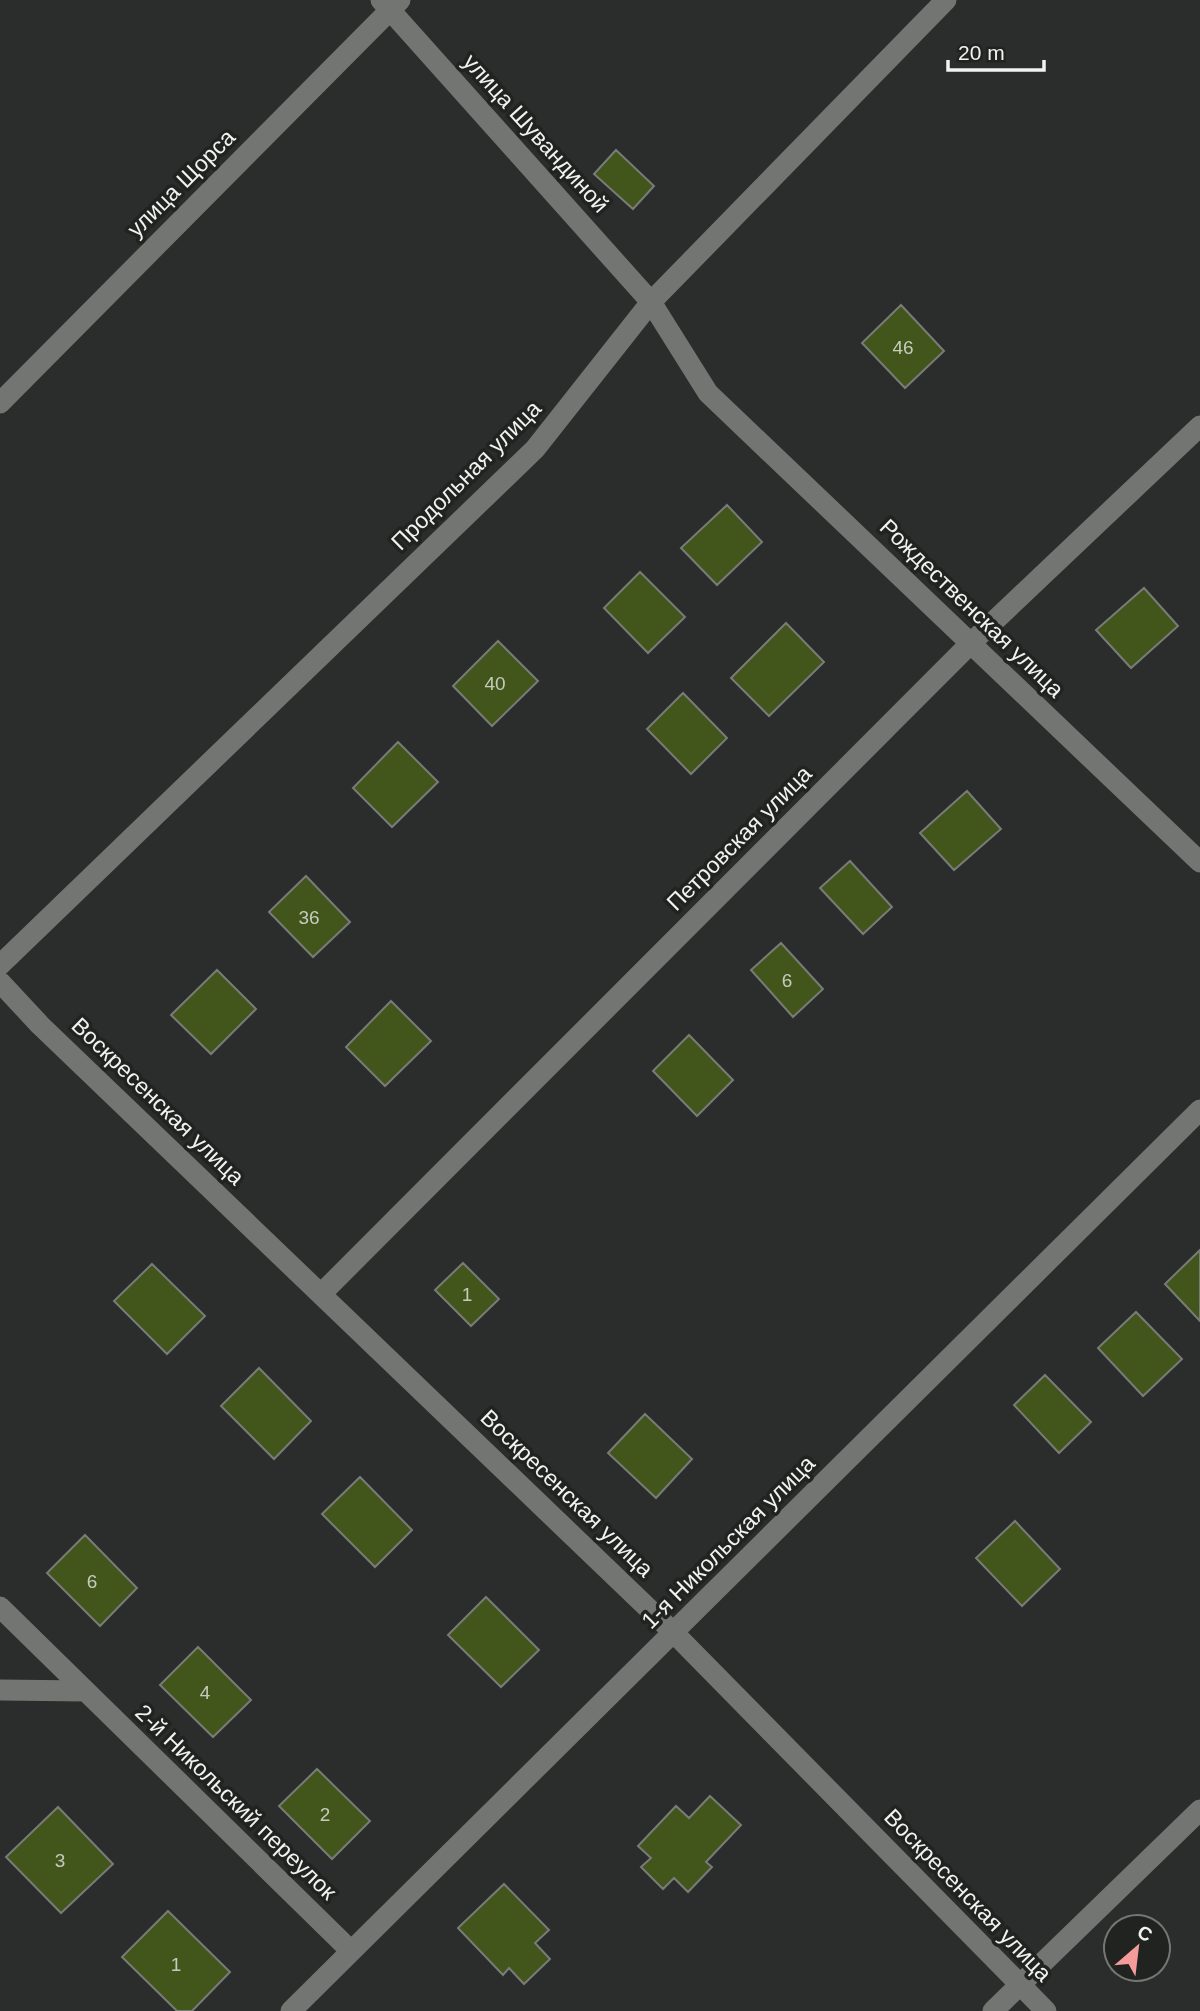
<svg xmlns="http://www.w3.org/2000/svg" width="1200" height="2011" viewBox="0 0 1200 2011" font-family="Helvetica,sans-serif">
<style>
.building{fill:#42561b;stroke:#797b78;stroke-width:2}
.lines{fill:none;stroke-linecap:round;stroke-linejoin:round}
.minor{stroke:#737573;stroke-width:21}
.labels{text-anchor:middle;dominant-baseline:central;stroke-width:7;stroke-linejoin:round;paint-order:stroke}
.number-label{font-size:19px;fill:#c5cbbc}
.street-label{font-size:23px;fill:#f1f2f1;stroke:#212321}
</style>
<rect width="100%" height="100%" fill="#2a2d2b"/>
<path class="building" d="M616 150 654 186 633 209 594 174Z
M901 305 944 351 905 388 862 343Z
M727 505 762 542 717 585 681 548Z
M640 572 685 617 648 653 604 608Z
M1144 588 1178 626 1131 668 1096 630Z
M786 623 824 662 769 716 731 678Z
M498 641 538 681 492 726 453 686Z
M683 693 727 738 691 774 647 729Z
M398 742 438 782 392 827 353 788Z
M967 791 1001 829 954 870 920 833Z
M850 861 892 907 863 934 820 888Z
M306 876 350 922 313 957 269 912Z
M781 943 823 989 793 1017 751 970Z
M217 970 256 1009 211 1054 171 1015Z
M391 1001 431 1041 385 1086 346 1047Z
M689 1035 733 1080 697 1116 653 1071Z
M1200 1250V1321L1165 1284Z
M463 1263 499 1299 471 1326 435 1290Z
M152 1264 205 1316 167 1354 114 1301Z
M1136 1312 1182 1359 1143 1396 1098 1348Z
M259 1368 311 1421 274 1459 221 1406Z
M1045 1375 1091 1422 1059 1453 1014 1405Z
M645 1414 692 1459 656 1498 608 1453Z
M360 1477 412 1530 375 1567 322 1514Z
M1015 1521 1060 1569 1022 1606 976 1558Z
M85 1535 137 1588 100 1626 47 1573Z
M486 1597 539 1650 501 1687 448 1635Z
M198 1647 251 1700 213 1737 160 1685Z
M317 1769 370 1821 332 1859 279 1806Z
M710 1796 741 1825 706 1862 712 1867 688 1892 674 1878 663 1889 641 1867 651 1858 638 1846 676 1806 689 1818Z
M58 1807 113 1864 61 1913 6 1857Z
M504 1884 549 1930 535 1943 550 1959 524 1984 509 1968 503 1975 458 1928Z
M168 1911 230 1972 192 2011H177L122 1957Z"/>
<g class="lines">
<path class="minor" d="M381 0 651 302 708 393 1200 862
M0 403 400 0
M0 965 535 449 651 302 946 0
M0 982 40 1025 674 1633 1046 2011
M321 1294 971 643 1200 426
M0 1607 351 1951
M0 1690 84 1691
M291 2011 1200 1110
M993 2011 1200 1810"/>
</g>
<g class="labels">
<g class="number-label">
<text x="903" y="347">46</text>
<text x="495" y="683">40</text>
<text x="309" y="917">36</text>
<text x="787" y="980">6</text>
<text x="467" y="1294">1</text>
<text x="92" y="1581">6</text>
<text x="205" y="1692">4</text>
<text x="325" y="1814">2</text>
<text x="60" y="1860">3</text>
<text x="176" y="1964">1</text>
</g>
<g class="street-label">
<text transform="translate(536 133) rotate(48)">улица Шувандиной</text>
<text transform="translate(181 183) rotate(-45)">улица Щорса</text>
<text transform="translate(466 475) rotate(-45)">Продольная улица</text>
<text transform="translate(972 608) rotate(44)">Рождественская улица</text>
<text transform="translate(739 838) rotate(-45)">Петровская улица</text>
<text transform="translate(158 1101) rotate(44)">Воскресенская улица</text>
<text transform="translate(567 1493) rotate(44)">Воскресенская улица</text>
<text transform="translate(728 1542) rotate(-45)">1-я Никольская улица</text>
<text transform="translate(236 1802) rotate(44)">2-й Никольский переулок</text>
<text transform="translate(968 1895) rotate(46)">Воскресенская улица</text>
</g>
</g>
<g transform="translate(1137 1948) rotate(28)"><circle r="33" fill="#212321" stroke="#747674" stroke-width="2"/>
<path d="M0-5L12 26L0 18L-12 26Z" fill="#f59b9b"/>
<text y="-10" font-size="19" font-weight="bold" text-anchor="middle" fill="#f1f2f1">С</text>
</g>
<path d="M948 60v10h96v-10" fill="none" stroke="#f1f2f1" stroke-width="3.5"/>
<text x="958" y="60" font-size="21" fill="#f1f2f1" stroke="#212321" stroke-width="5" paint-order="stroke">20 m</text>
</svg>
